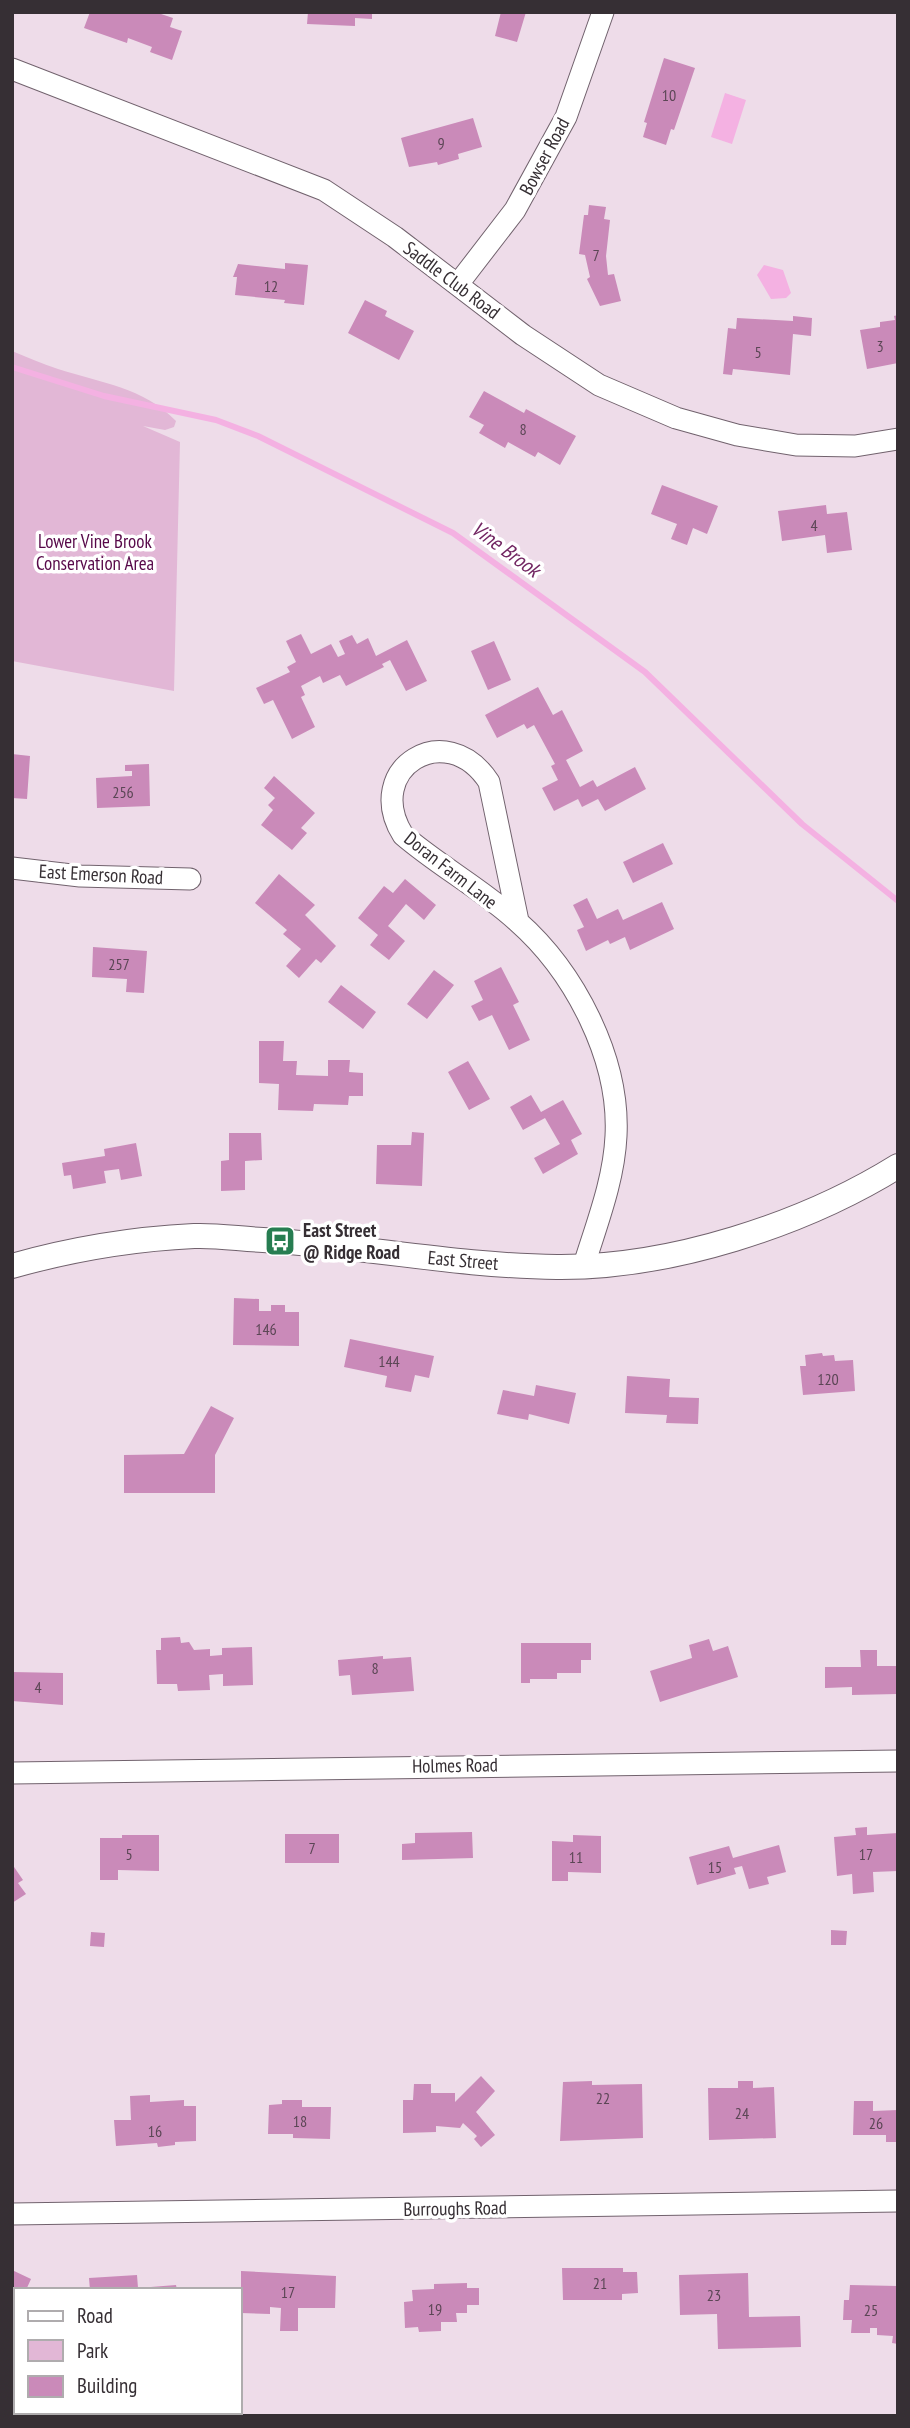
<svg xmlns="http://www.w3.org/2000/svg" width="910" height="2428" viewBox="0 0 910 2428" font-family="'PT Sans Narrow',sans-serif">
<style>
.green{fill:#e2b7d6}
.water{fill:#f4b1e2}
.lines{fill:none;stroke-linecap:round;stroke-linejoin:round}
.stream{stroke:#f4b1e2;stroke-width:6}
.building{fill:#ca8ab9}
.minor-casing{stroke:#71626d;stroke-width:23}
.tertiary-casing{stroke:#71626d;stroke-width:26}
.minor{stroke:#fff;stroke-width:21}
.tertiary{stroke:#fff;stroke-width:24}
.labels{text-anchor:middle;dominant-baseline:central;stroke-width:7;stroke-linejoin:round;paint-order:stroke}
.number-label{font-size:16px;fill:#5b4655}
.street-label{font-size:19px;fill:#362f34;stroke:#fff}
.park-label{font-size:19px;fill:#570849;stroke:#fff}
.poi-label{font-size:19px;font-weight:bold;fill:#362f34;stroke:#fff;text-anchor:start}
.water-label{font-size:21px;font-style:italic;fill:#732763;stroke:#fff}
</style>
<rect width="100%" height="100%" fill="#eedce9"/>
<path class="green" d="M12 351C27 357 43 364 58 369 101 383 143 387 176 421L174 427 165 430 143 426 180 442 174 691 12 661Z"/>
<path class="water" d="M725 93 746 100 732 144 711 137Z
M764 265 783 270 791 293 786 298 771 299 757 275Z"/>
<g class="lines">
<path class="stream" d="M12 367 104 396 216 420 258 436 453 533 645 672 802 824 898 901"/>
</g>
<path class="building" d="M90 12H155L173 18 170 27 182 31 172 60 150 52 152 47 128 38 127 43 84 28Z
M308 12H372V19L355 18V26L307 24Z
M501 12H526L517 42 495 36Z
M664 58 695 68 674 130 671 129 666 145 643 137 647 123 644 122Z
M473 118 482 147 458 154 459 159 438 165 437 162 409 167 401 138Z
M589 205 606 207 604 219 610 220 606 256 608 275 614 274 621 301 600 306 587 279 590 277 585 255 579 254 584 215H588Z
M285 263 308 265 304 305 284 303 285 300 235 295 237 277H233L238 264 285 269Z
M365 300 387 311 385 316 414 331 399 360 348 333Z
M898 315V363L867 369 860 330 880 327V322L895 320 894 316Z
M793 316 812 318 811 336 793 334 790 375 733 369 732 375 723 374 728 328 736 329 737 318 793 321Z
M484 391 524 413 526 409 576 436 560 465 538 452 535 457 508 442 505 448 479 433 484 425 469 417Z
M662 485 718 506 707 534 693 528 687 545 671 539 677 524 651 514Z
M826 505 827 514 847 512 852 550 827 553 825 535 782 541 778 511Z
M301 634 311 654 331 644 338 657 345 654 339 641 352 635 357 644 368 638 376 656 407 640 427 681 406 691 390 660 382 664 384 667 346 686 340 675 323 683 320 676 301 686 305 695 301 697 315 727 292 739 273 700 264 704 256 688 290 672 287 667 296 662 286 641Z
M494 641 511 680 488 690 471 651Z
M538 687 553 715 562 710 583 751 566 760 580 787 593 780 597 787 635 767 646 789 605 811 598 799 582 807 578 799 554 811 542 788 558 780 551 766 555 764 534 725 527 729 524 724 497 738 485 715Z
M12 754 30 756 27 799 12 798Z
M149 764 150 806 97 808 96 778 132 776V771H125V765Z
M274 776 315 813 301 828 307 833 292 850 261 825 273 810 268 805 275 798 264 788Z
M663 843 673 864 633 883 623 862Z
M279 874 315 905 305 915 336 946 321 963 316 959 299 978 286 966 301 949 283 934 287 930 255 903Z
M405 879 436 905 424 920 406 904 388 926 405 941 389 960 370 945 378 935 358 918 384 886 393 893Z
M587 898 597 919 618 909 623 920 662 902 674 929 630 950 625 937 610 944 608 940 586 951 577 930 584 927 573 905Z
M93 947 147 951 144 993 126 992 127 979 92 977Z
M501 967 519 1002 513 1005 530 1040 509 1050 492 1015 479 1021 471 1006 483 1000 474 981Z
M434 970 454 985 427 1019 407 1004Z
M341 985 376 1012 363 1029 328 1002Z
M259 1041H284L283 1061H297L296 1075 328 1076V1060H350L349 1072 363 1073V1096H349L348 1105 314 1104 313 1111 278 1110 279 1084 259 1083Z
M468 1061 490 1099 469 1110 448 1072Z
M531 1095 541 1112 563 1100 582 1134 571 1140 578 1154 543 1174 534 1158 560 1144 545 1118 523 1130 510 1107Z
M412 1132 424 1133 422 1186 376 1184 377 1145H411Z
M229 1133H261L262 1160 245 1161V1190L221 1191V1161L229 1160Z
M136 1143 142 1176 121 1180 119 1169 104 1171 106 1183 73 1189 71 1175 64 1176 62 1163 105 1156 104 1149Z
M234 1298 259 1299V1311H271V1305H285V1312H299V1346L233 1345Z
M350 1339 434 1356 429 1378 415 1375 411 1392 385 1387 387 1376 344 1367Z
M822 1353 823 1356 834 1355 835 1361 853 1360 855 1391 803 1395 800 1366H806L805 1355Z
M627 1376 670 1379 669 1397 699 1398 698 1424 666 1423 667 1415 625 1413Z
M536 1385 576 1393 569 1424 529 1414 528 1420 497 1414 503 1390 534 1396Z
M211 1406 234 1418 215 1455V1493H124V1455L184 1454Z
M180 1637 181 1643 189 1642 194 1650 210 1649V1656L222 1655V1648L252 1647 253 1685 223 1686V1674L209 1675 210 1690 178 1691 177 1684H157L156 1650H161V1638Z
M709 1639 713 1651 728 1646 738 1677 660 1702 650 1671 692 1658 689 1645Z
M521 1643H591V1660H581V1673H557V1679H530V1683H521Z
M860 1650H877V1666H896L897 1694 852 1695V1687L825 1688V1667H861Z
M383 1656V1659L411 1657 414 1691 352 1695 350 1675 339 1676 338 1660Z
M12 1672 63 1673V1705L12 1701Z
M867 1827V1835L898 1833V1871L873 1872 874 1892 853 1894 852 1874 837 1876 834 1837 856 1835 855 1828Z
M472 1832 473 1858 402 1860V1844L415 1843V1833Z
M285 1834H339V1863H285Z
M122 1835H159V1871L118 1870V1880H100V1838H122Z
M573 1835 601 1836V1873L568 1872V1881H552V1841L573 1842Z
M779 1845 786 1872 767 1877 769 1884 749 1889 742 1866 734 1868 736 1874 697 1885 689 1857 729 1846 733 1858Z
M12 1864 23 1880 18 1883 26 1894 12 1903Z
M831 1930 847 1931 846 1945H831Z
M91 1932 105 1933 104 1947 90 1946Z
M481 2076 495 2091 476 2112 495 2135 481 2147 474 2139 477 2136 463 2123 460 2128 436 2126V2132L403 2133V2100H413L414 2084H431V2093H455V2102Z
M592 2081V2085L642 2084 643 2138 560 2141 563 2082Z
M738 2081H753V2088L774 2087 776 2138 709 2140 708 2088H738Z
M150 2095V2102L184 2100V2106H196V2141L175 2142V2145L158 2147 157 2143 116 2146 114 2120H131L130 2096Z
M282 2100H302V2107H331L330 2139 293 2138V2134H268L269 2105 282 2104Z
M854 2101H873V2111L898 2110V2142H886V2135H853Z
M562 2268H623V2272H637L638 2293 622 2294V2300H563Z
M12 2270 31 2279 26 2290H16V2317L12 2316Z
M241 2271 336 2276 335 2308H298V2331H280L281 2308 270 2307V2314L241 2313Z
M748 2273 749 2317 800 2316 801 2347 718 2349 717 2314 680 2315 679 2275Z
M137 2275 138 2288 176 2285 177 2290H90L89 2278Z
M467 2283V2288H479V2305H467V2313H456L457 2322H441V2331L419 2332 418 2327 405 2328 404 2302 413 2301 412 2290 434 2289V2284Z
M850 2285 898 2286V2344L892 2343 893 2336 877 2335V2328H870V2333H851L852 2320H843L844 2300H849Z"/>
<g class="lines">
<g class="minor-casing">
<path id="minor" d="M12 69 324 190 395 237 523 335 599 385 676 418 737 435 796 445 855 446 898 439
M458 284 515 210 566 117 603 12
M12 868 80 876 190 879
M518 921 489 782C446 716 362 769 403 835 439 866 482 889 517 921 575 972 620 1059 616 1136 614 1180 597 1223 584 1265
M12 1773 898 1761
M12 2214 898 2201"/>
</g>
<g class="tertiary-casing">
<path id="tertiary" d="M12 1266C72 1249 132 1239 194 1236 217 1235 240 1239 263 1240 361 1246 459 1266 557 1267 670 1268 803 1225 898 1166"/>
</g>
<use href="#minor" class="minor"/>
<use href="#tertiary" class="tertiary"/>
</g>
<defs>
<g id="bus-square" transform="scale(1.575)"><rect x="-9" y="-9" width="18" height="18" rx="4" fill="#277d51" stroke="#fff"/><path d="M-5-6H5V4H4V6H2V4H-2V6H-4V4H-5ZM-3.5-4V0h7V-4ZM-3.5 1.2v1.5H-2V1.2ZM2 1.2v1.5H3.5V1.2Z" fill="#fff"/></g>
</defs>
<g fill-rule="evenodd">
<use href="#bus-square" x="280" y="1241"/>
</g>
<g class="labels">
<g class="number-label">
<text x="669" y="95">10</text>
<text x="441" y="143">9</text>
<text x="596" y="255">7</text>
<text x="271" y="286">12</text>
<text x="880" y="346">3</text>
<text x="758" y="352">5</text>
<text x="523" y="429">8</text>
<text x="814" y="525">4</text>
<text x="123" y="792">256</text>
<text x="119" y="964">257</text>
<text x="266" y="1329">146</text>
<text x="389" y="1361">144</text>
<text x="828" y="1379">120</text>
<text x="375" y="1668">8</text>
<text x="38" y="1687">4</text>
<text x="312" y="1848">7</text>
<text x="129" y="1854">5</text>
<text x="866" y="1854">17</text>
<text x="576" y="1857">11</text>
<text x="715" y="1867">15</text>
<text x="603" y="2098">22</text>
<text x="742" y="2113">24</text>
<text x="300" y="2121">18</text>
<text x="876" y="2123">26</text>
<text x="155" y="2131">16</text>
<text x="600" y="2283">21</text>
<text x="288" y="2292">17</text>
<text x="714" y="2295">23</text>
<text x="435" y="2309">19</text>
<text x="871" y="2310">25</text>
</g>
<g class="street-label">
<text transform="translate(544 156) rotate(-62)">Bowser Road</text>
<text transform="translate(452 280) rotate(37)">Saddle Club Road</text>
<text transform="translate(451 870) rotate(38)">Doran Farm Lane</text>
<text transform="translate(101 874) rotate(3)">East Emerson Road</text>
<text transform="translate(463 1260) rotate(5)">East Street</text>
<text transform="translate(455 1765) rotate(-1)">Holmes Road</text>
<text transform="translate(455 2208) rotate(-1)">Burroughs Road</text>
</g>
<g class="park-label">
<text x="95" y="541">Lower Vine Brook<tspan x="95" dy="22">Conservation Area</tspan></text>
</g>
<g class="poi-label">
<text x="303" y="1230">East Street<tspan x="303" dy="22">@ Ridge Road</tspan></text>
</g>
<g class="water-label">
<text transform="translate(506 549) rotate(36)">Vine Brook</text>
</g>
</g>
<rect width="910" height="2428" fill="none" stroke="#362f34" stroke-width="28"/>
<rect x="14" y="2288" width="228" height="126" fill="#ffffff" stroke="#afacae" stroke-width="2"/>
<rect x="28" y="2311" width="35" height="10" fill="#ffffff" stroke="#afacae" stroke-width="2"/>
<text x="77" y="2323" font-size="21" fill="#362f34">Road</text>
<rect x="28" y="2340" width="35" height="21" fill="#e2b7d6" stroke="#afacae" stroke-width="2"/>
<text x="77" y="2358" font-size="21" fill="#362f34">Park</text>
<rect x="28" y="2376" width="35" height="21" fill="#ca8ab9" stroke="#afacae" stroke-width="2"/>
<text x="77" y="2393" font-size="21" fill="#362f34">Building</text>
</svg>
